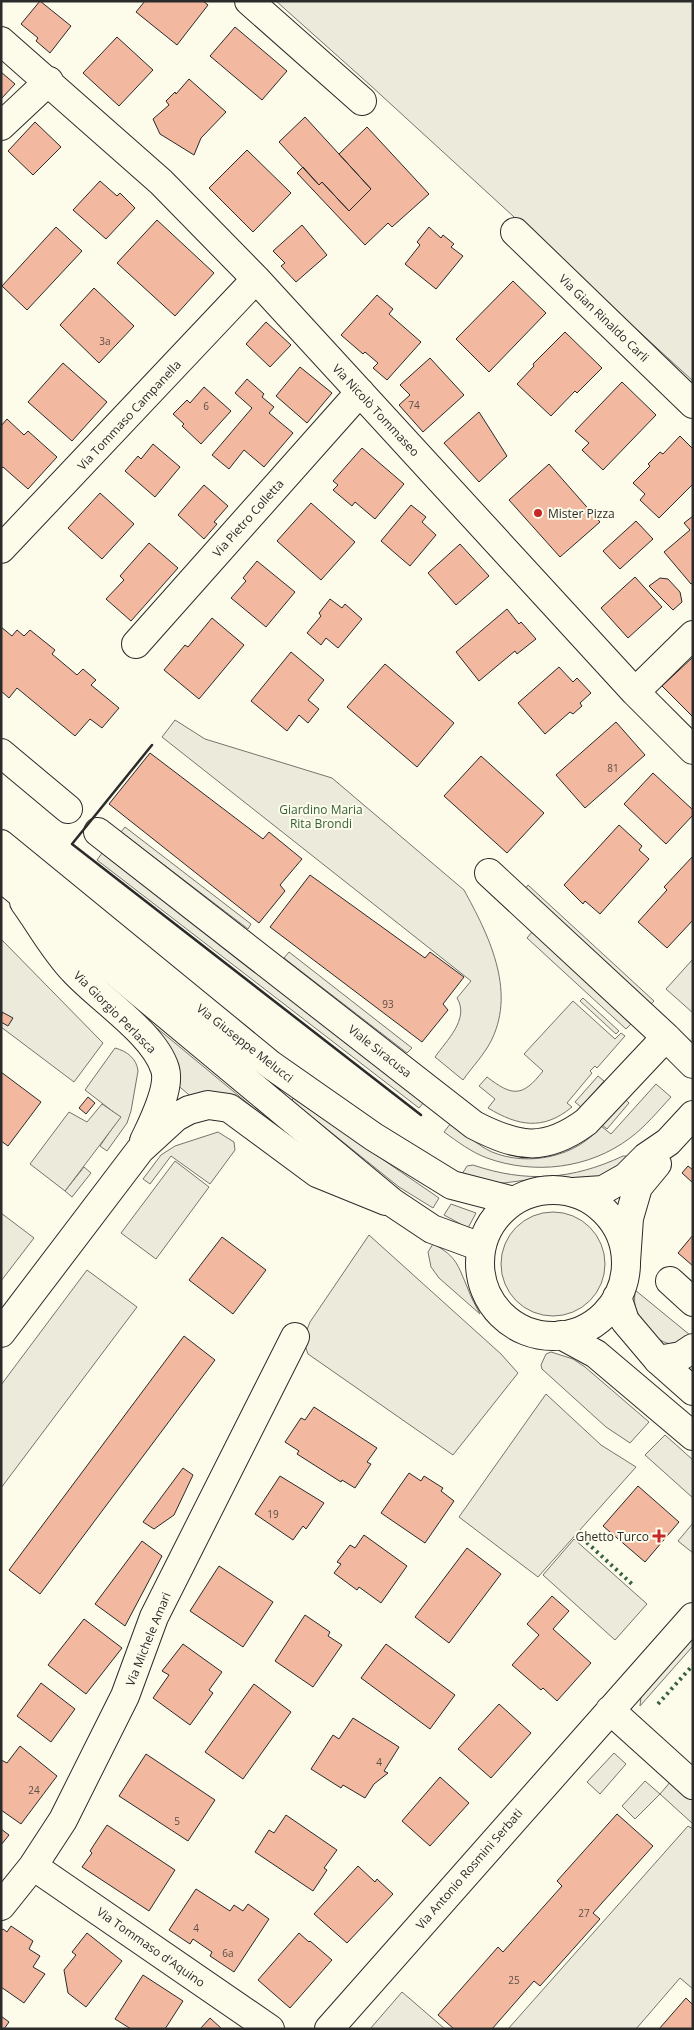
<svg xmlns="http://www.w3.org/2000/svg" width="694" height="2030" viewBox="0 0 694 2030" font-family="'Open Sans',sans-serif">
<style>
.green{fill:#ecebdb;stroke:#74746e}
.parking{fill:#eceadb;stroke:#74746e}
.building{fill:#f2b8a0;stroke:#2b2b2b}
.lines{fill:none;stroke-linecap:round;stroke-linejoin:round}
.minor-casing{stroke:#2b2b2b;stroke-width:30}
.major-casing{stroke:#2b2b2b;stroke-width:30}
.minor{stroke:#fdfbea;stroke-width:28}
.major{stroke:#fdfbea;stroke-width:28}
.hedge{stroke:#34623c;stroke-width:4;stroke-dasharray:2.5 4;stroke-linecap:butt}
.wall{stroke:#2b2b2b;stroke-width:2.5}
.poi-dot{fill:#c62828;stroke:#fdfbea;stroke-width:2}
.labels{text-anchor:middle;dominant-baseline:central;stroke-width:4;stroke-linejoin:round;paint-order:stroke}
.number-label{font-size:10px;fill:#5d4e48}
.street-label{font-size:12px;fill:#2b2b2b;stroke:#fdfbea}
.poi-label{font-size:12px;fill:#2b2b2b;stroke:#fdfbea;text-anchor:start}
.park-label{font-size:12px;fill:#34623c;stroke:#fdfbea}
</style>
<rect width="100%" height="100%" fill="#fdfbea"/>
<path class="green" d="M276 1H693V381L370 85Z
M175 720 205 739 332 778 464 890C488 934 516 989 492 1039 485 1054 472 1067 463 1080L435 1057C446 1041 470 1019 457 998L471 981 162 737Z
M1 939 103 1043 74 1082 1 1027Z
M117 995 274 1125 194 1099 175 1083Z
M583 998 619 1031 616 1034 580 1001Z
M573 1001 615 1039 621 1033 625 1036 597 1068 595 1066 590 1071 592 1073 567 1103 572 1107C543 1131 518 1126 488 1108L495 1099 479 1086 487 1077C512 1096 522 1098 543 1071L524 1054Z
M115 1048C127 1051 137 1059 138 1071L131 1111 127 1123 107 1151 100 1146 120 1117 85 1090Z
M656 1084 671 1097C658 1111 645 1127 630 1138 589 1169 534 1175 487 1158 471 1152 458 1142 444 1132L451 1123C464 1132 478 1146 492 1152 528 1167 577 1157 601 1126L611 1134Z
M293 1098 439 1198 433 1208 399 1187 292 1101Z
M218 1132 234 1142 235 1150 210 1184 171 1156 150 1184 143 1179 161 1155 175 1146Z
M623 1156H626L630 1160 606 1177 578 1181 549 1177 504 1183 484 1181 462 1174 467 1166 473 1165C526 1183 572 1180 623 1156Z
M84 1167 91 1173 72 1197 65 1191Z
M451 1204 476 1213 468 1228 444 1215Z
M501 1264a52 52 0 1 1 104 0a52 52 0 1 1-104 0Z
M369 1235 501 1354 518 1373 453 1455 308 1354 303 1340 310 1322Z
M433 1244C457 1256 458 1266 468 1289 471 1298 476 1306 480 1314L439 1278 431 1267 428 1252Z
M635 1290 690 1335C670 1360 641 1328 635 1305 634 1301 635 1295 635 1290Z
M551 1352 573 1359 585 1367 649 1422 630 1443 606 1427 542 1369 541 1365 546 1354Z
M546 1394 601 1445 636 1467 538 1577 459 1517Z
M665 1435 693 1460V1498L645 1455Z
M693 1523V1553L678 1541Z
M693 1636V1646L640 1706 641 1696Z
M688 1826 693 1829V1989L680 1978 636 2029H508Z"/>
<path class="parking" d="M125 827 251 924 248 929 121 832Z
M102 853 425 1101 419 1108 97 860Z
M528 885 654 1001 649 1006 524 891Z
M532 932 631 1024 626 1029 527 938Z
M289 952 412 1048 407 1053 284 958Z
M693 959V1013L666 989Z
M598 1076 604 1081 581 1107 575 1102Z
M624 1098 629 1103 607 1129 601 1124Z
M102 1104 121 1117 65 1191 30 1164 69 1112 87 1122Z
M175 1161 209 1187 156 1259 121 1233Z
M1 1213 34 1238 1 1281Z
M87 1270 137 1307 1 1488V1385Z
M574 1539 647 1604 615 1640 543 1575Z
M614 1753 626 1764 600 1794 587 1782Z
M672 1780 693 1798V1824L660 1794 635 1819 622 1806 645 1781 660 1794Z
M402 1992 445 2029H370Z"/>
<path class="building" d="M40 1 71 26 50 53 36 41 38 38 21 24Z
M145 1H203L208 5 177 45 136 12Z
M235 27 287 71 262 100 210 56Z
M117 37 153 70 119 106 83 73Z
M1 72 15 84 1 99Z
M189 79 226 112 201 138 194 155 160 134 153 119 169 105 166 101 175 92 176 94Z
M305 117 371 189 349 211 322 182 319 185 279 142Z
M35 122 61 147 33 175 8 151Z
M367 127 429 194 392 227 388 223 365 245 297 173 303 167 319 185 322 182 349 211 371 189 339 154Z
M247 150 291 193 253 232 209 188Z
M100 181 117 196 120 193 135 208 106 239 73 210Z
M157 220 214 273 175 316 117 263Z
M302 225 327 255 296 282 281 266 285 263 273 251Z
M56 227 82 251 27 310 2 286Z
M429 227 441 238 443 235 454 244 451 247 463 256 436 289 405 264 420 245 417 242Z
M513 281 546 313 489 372 456 339Z
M94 288 134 326 99 363 60 325Z
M377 295 393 309 389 314 421 342 387 380 373 368 378 363 365 352 363 354 341 335Z
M266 322 291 345 270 367 246 344Z
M565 332 602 368 577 393 575 391 551 416 517 384 534 366 533 364Z
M430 358 464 395 423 432 399 405 410 395 400 385Z
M63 363 107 402 72 441 28 402Z
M300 367 332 393 307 423 276 396Z
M247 379 264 394 262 397 274 407 269 413 293 433 264 467 244 450 229 469 212 455 252 408 235 393Z
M622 382 656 415 603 470 582 450 589 443 575 431Z
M204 387 231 411 201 444 182 426 184 424 173 414 187 400 190 403Z
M479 412 507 456 479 482 444 443Z
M7 419 24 435 28 431 57 457 28 489 3 467 1 468V426Z
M680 436 693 449V484L659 518 640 500 645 494 633 483 650 466 648 464 660 452 663 454Z
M153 444 180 467 155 497 125 471 138 456 141 459Z
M362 448 404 484 375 519 355 502 352 506 333 490 338 485 333 481Z
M549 464 600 522 560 557 509 500Z
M204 485 228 506 214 522 217 524 204 539 178 515Z
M100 493 134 524 102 559 68 528Z
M311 503 355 542 321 580 277 541Z
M411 505 426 517 422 522 436 535 410 566 381 541Z
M693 516V583L691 584 664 552 690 530 684 523Z
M636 521 653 539 620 569 603 551Z
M149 543 178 568 131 621 106 599 124 580 120 576Z
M460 544 489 576 456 605 428 573Z
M257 561 295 592 266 627 231 598 246 581 243 578Z
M635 577 662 607 628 638 601 608Z
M660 578 668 579 680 592 682 602 673 610 649 586Z
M330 599 342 608 345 604 362 619 338 648 326 638 321 645 307 633 321 616 319 613Z
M507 609 519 624 521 622 536 639 517 654 515 651 479 681 456 652Z
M212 618 244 645 199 699 164 670 185 645 188 647Z
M1 627 12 636 17 630 24 636 30 630 55 650 52 654 77 675 83 669 96 680 91 685 119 708 102 728 90 719 75 736 17 688 9 698 1 691Z
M291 652 324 680 308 700 319 709 308 723 299 715 287 731 251 701Z
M693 657V717L662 686Z
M385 664 454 723 417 767 347 707Z
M559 667 573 682 577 678 591 693 580 703 582 706 573 714 570 712 545 734 518 703Z
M616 722 645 755 585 808 556 775Z
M150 753 263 839 269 832 302 859 280 885 285 891 259 923 109 804Z
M481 756 544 813 507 853 444 796Z
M653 773 693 810V815L666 844 624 804Z
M619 825 642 846 639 850 649 859 600 914 585 901 583 904 564 885Z
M693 856V920L667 948 638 922 667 890 664 887Z
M310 875 425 958 430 952 464 977 443 1004 448 1010 422 1042 270 927Z
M2 1012 13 1018 8 1026 1 1022Z
M1 1072 41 1102 8 1146 1 1141Z
M88 1097 95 1103 86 1114 79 1108Z
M688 1166 693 1170V1183L682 1173Z
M693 1235V1266L678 1253Z
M222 1237 266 1270 233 1314 189 1280Z
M184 1336 215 1360 40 1594 9 1570Z
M314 1407 377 1448 367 1462 371 1464 355 1488 342 1480 341 1482 297 1454 299 1451 285 1442 301 1418 305 1420Z
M183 1468 193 1475 174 1515 154 1529 143 1522Z
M409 1473 421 1481 424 1476 443 1488 441 1491 454 1501 425 1543 381 1513Z
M280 1476 324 1503 306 1529 303 1526 293 1540 255 1514Z
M638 1486 679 1522 645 1562 603 1526Z
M364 1535 407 1566 381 1603 359 1587 357 1590 334 1573 341 1564 337 1562 350 1545 355 1548Z
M142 1541 162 1556 125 1626 95 1604Z
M467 1548 501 1574 449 1643 415 1617Z
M219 1566 273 1602 243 1647 190 1611Z
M552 1596 569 1611 553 1629 591 1663 557 1701 543 1688 541 1690 512 1665 539 1635 527 1624Z
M305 1615 330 1632 328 1636 342 1645 313 1687 275 1661Z
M84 1619 122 1648 86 1694 48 1665Z
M183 1644 222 1672 209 1690 213 1693 190 1725 153 1698 169 1675 162 1671Z
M386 1644 455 1695 430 1729 361 1678Z
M41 1683 75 1709 51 1742 17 1716Z
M254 1684 291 1712 243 1779 205 1752Z
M499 1704 531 1733 491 1778 458 1749Z
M353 1718 399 1747 384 1771 388 1773 374 1784 365 1798 343 1785 341 1788 311 1769 333 1735 339 1739Z
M20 1746 57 1776 21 1824 1 1810V1760L7 1763Z
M146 1754 215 1800 188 1841 119 1796Z
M440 1777 469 1803 430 1846 402 1821Z
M617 1814 653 1846 593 1913 600 1919 540 1986 534 1981 492 2029H454L438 2015 498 1947 503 1952 562 1886 557 1881Z
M286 1815 337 1850 324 1868 327 1870 313 1891 255 1852 269 1830 274 1833Z
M107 1825 175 1870 149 1911 82 1867 92 1853 90 1851Z
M1 1829 9 1835 1 1845Z
M358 1866 375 1882 377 1879 393 1894 347 1943 314 1914Z
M196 1889 230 1911 234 1905 243 1911 248 1904 269 1919 234 1972 210 1956 212 1952 193 1939 190 1944 169 1930Z
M11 1926 33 1941 29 1949 40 1956 33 1967 45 1974 24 2003 1 1987V1931L3 1929 7 1932Z
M87 1933 122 1961 86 2007 68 1993 64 1970 76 1955 72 1952Z
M299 1933 309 1942 310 1941 332 1960 290 2008 258 1980Z
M143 1975 183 2001 165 2029H131L115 2019Z
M686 1998 693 2005V2029H659Z
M1 2016 9 2022 4 2029H1Z
M210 2018 222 2029H200Z"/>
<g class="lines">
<g class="minor-casing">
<path id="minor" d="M249 1 362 101
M1 41 161 182 256 279 635 692 693 750
M1 126 49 81
M515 232 693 404
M1 549 256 279
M136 644 360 392
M635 692 693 635
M1 753 68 809
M98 832 474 1125C517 1147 544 1153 586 1122L666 1037
M489 873 666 1037 693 1064
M24 902C40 924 54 950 73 970 98 998 154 1033 165 1069 171 1088 152 1124 144 1141
M573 1192 603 1190 626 1177 646 1157 668 1142 693 1115
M626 1262 629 1218 638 1187 657 1164
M670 1281 693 1302
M1 1333 140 1150 176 1117 189 1110 208 1105 229 1108 317 1173 386 1201
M658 1360 681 1356 693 1348
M610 1710 693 1785
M33 1866 270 2029
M1 1906 33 1866 63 1820 125 1696 154 1617 295 1337
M329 2029 693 1617"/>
</g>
<g class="major-casing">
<path id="major" d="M1 844 271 1065 374 1137 452 1185 514 1201
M1 877 393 1203 432 1229 481 1247
M480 1263a73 73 0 1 1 146 0a73 73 0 1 1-146 0Z
M617 1297 625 1321 658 1360 693 1391
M561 1335 596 1354 693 1436"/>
</g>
<use href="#minor" class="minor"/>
<use href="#major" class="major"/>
<path class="hedge" d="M582 1538 633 1585
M658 1704 693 1665"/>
<path class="wall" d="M152 745 72 844 421 1115"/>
</g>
<g class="poi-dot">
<circle cx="538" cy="513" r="5"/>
<path d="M656.5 1528.5h5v5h5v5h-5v5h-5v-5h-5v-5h5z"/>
</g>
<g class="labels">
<g class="number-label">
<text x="105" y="341">3a</text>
<text x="414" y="405">74</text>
<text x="206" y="406">6</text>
<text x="613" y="768">81</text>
<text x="388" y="1004">93</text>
<text x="273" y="1514">19</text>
<text x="379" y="1762">4</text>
<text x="34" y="1790">24</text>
<text x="177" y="1821">5</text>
<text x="584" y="1913">27</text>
<text x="196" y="1928">4</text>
<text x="228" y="1953">6a</text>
<text x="514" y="1980">25</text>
</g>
<g class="street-label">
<text transform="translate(604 318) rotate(44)">Via Gian Rinaldo Carli</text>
<text transform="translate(376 410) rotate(47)">Via Nicolò Tommaseo</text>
<text transform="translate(129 415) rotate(-47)">Via Tommaso Campanella</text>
<text transform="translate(248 518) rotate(-48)">Via Pietro Colletta</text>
<text transform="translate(115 1012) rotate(45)">Via Giorgio Perlasca</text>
<text transform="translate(245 1043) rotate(38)">Via Giuseppe Melucci</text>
<text transform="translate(380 1051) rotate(38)">Viale Siracusa</text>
<text transform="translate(148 1639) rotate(-68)">Via Michele Amari</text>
<text transform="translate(469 1869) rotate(-49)">Via Antonio Rosmini Serbati</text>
<text transform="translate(151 1947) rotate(35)">Via Tommaso d'Aquino</text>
</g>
<g class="poi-label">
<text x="548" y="513">Mister Pizza</text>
<text x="649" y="1536" text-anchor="end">Ghetto Turco</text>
</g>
<g class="park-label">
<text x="321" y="809">Giardino Maria<tspan x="321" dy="14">Rita Brondi</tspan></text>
</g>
</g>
<rect width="694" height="2030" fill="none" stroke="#2b2b2b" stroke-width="5"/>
</svg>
